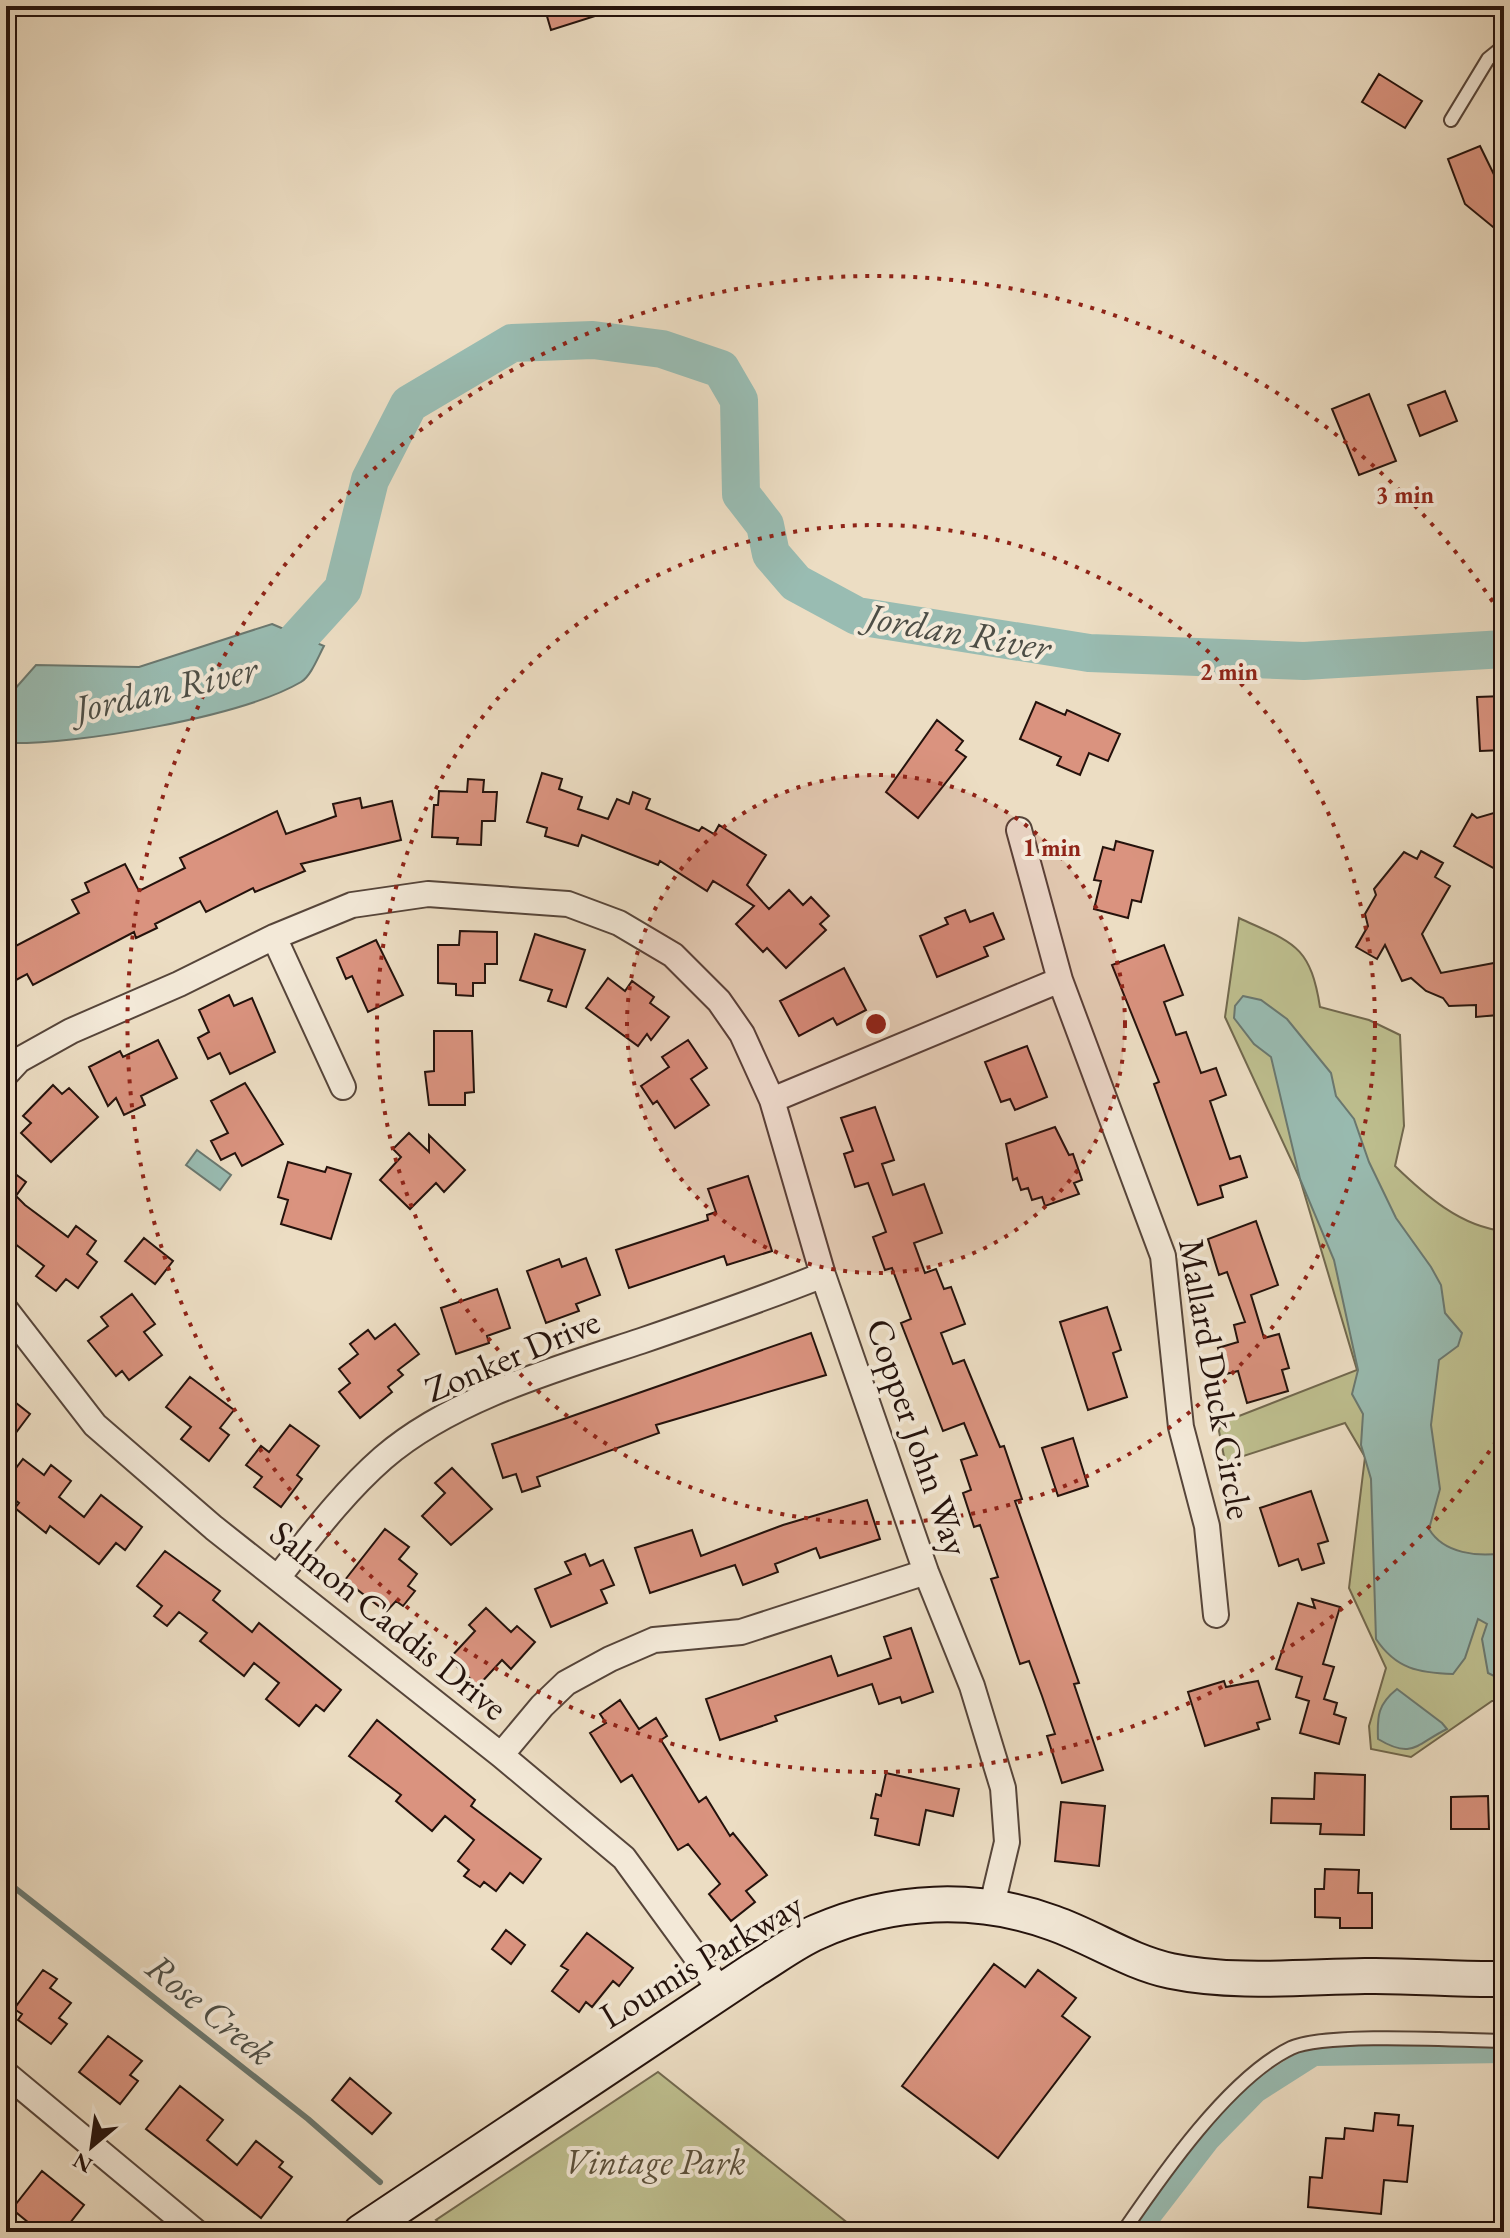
<svg xmlns="http://www.w3.org/2000/svg" width="1510" height="2238" viewBox="0 0 1510 2238" font-family="'EB Garamond',serif">
<style>
.green{fill:#bebf8f;stroke:#71684e;stroke-width:2}
.water{fill:#99bcb2;stroke:#6a7870;stroke-width:2}
.lines{fill:none;stroke-linecap:round;stroke-linejoin:round}
.stream{stroke:#6a7870;stroke-width:6}
.canal{stroke:#99bcb2;stroke-width:22}
.river{stroke:#99bcb2;stroke-width:38}
.building{fill:#da937f;stroke:#24120c;stroke-width:2}
.lane-casing{stroke:#56453a;stroke-width:16}
.street-casing{stroke:#56453a;stroke-width:28}
.secondary-casing{stroke:#24120c;stroke-width:38}
.lane{stroke:#f3e9d8;stroke-width:12}
.street{stroke:#f3e9d8;stroke-width:24}
.secondary{stroke:#f3e9d8;stroke-width:34}
.ring{fill:none;stroke:#8f2418;stroke-width:4;stroke-dasharray:4 8}
.labels{text-anchor:middle;dominant-baseline:central;stroke-width:8;stroke-linejoin:round;paint-order:stroke}
.street-label{font-size:36px;fill:#24120c;stroke:#f3e9d8}
.park-label{font-size:36px;font-style:italic;fill:#5a4f3a;stroke:#f3e9d8}
.water-label{font-size:38px;font-style:italic;fill:#4d4e46;stroke:#f3e9d8}
.centre{fill:#8f2418;stroke:#f3e9d8;stroke-width:4}
.ring-label{font-size:24px;text-anchor:middle;font-weight:bold;fill:#8f2418;stroke:#f3e9d8;stroke-width:8;stroke-linejoin:round;paint-order:stroke}
</style>
<rect width="100%" height="100%" fill="#ecddc3"/>
<filter id="stains"><feTurbulence type="fractalNoise" baseFrequency=".0025" numOctaves="4"/><feColorMatrix values="0 0 0 0 .2 0 0 0 0 .09 0 0 0 0 .02 0 0 0 .5 -.17"/></filter>
<radialGradient id="worn" r=".72"><stop offset=".6" stop-color="#630" stop-opacity="0"/><stop offset="1" stop-color="#630" stop-opacity=".3"/></radialGradient>
<path class="green" d="M1239 918C1293 943 1310 944 1320 1007L1369 1020 1400 1035 1404 1126 1395 1166C1425 1195 1461 1227 1504 1231V1701H1492L1411 1757 1371 1749 1369 1726 1386 1668 1349 1588 1365 1457 1345 1423 1225 1462 1219 1431 1221 1423 1357 1370 1300 1179 1225 1017Z
M658 2072 859 2232H449L436 2220Z"/>
<path class="water" d="M272 624 324 646C318 657 311 676 301 682 241 717 77 745 6 743V699L36 665 139 667Z
M1243 996 1261 1000 1287 1019 1331 1073 1336 1096 1354 1119 1369 1162 1396 1218 1431 1267 1441 1285 1445 1313 1462 1333 1458 1346 1439 1360 1431 1425 1440 1489 1429 1529C1444 1554 1478 1557 1504 1553V1681L1488 1673 1482 1639 1487 1624 1478 1619 1465 1658 1453 1674C1419 1673 1396 1669 1376 1639L1371 1479 1361 1445 1363 1414 1352 1394 1358 1370 1334 1260 1300 1179 1271 1057 1254 1044 1234 1018 1235 1006Z
M197 1150 231 1175 220 1190 186 1165Z
M1397 1689 1442 1723 1447 1729C1416 1744 1413 1760 1378 1739 1377 1716 1378 1704 1397 1689Z"/>
<g class="lines">
<path class="stream" d="M6 1881 308 2119 380 2182
M430 2226 437 2232"/>
<path class="canal" d="M1138 2232 1209 2140 1256 2092 1314 2055 1504 2052"/>
<path class="river" d="M262 667 275 664 343 589 370 480 409 404 512 343 593 340 662 349 721 369 739 400 741 494 765 525 771 554 796 583 857 616 1089 653 1304 661 1504 649"/>
</g>
<path class="building" d="M544 6H614V10L551 30Z
M1379 74 1422 101 1405 128 1362 102Z
M1480 146 1504 195V236L1465 204 1448 159Z
M1445 391 1457 421 1420 436 1408 405Z
M1369 394 1396 461 1359 475 1332 409Z
M1504 696V750L1480 751 1477 697Z
M1036 702 1065 715 1067 710 1120 734 1108 761 1089 753 1080 775 1057 765 1061 757 1020 739Z
M937 720 963 741 956 750 966 757 918 818 886 792Z
M542 773 562 779 559 789 582 797 578 809 608 819 617 799 629 804 633 792 650 799 646 809 699 831 702 827 714 834 719 825 766 855 747 885 769 909 789 890 803 905 811 897 829 916 820 924 826 930 786 968 767 948 763 952 736 924 754 906 713 881 707 891 660 861 658 865 582 835 578 846 545 836 547 828 527 822Z
M468 779 484 780 483 792H497L495 821H482L481 845 457 844 458 838 432 837 434 805H438L439 791 467 792Z
M360 798 362 808 392 801 401 840 301 864 305 871 255 892 253 888 206 912 200 901 155 924 157 928 136 938 134 932 33 985 27 974 16 980 6 951 79 913 72 900 89 892 85 883 125 864 139 891 185 868 180 858 277 811 286 834 336 816 333 804Z
M1504 810V861L1499 871 1454 846 1472 814 1477 818Z
M1116 841 1153 851 1141 902 1132 900 1128 918 1094 909 1101 881 1094 880 1103 847 1114 850Z
M1421 851 1443 863 1435 877 1450 886 1422 934 1441 973 1494 963 1495 979 1503 978 1504 994V1000H1497L1498 1015 1476 1017V1005L1449 1006 1443 998 1426 991 1411 978 1402 981 1385 945 1377 959 1356 947 1368 926 1365 914 1376 895 1374 889 1404 852 1417 859Z
M965 910 970 922 993 913 1004 939 984 947 988 956 937 977 920 936 948 924 945 918Z
M460 931 497 932V964H485V983H473V996L456 995V984L438 983V945H459Z
M535 934 585 950 566 1007 548 1001 552 990 520 980Z
M376 940 403 995 368 1012 352 976 346 979 337 958Z
M1164 945 1183 995 1164 1002 1176 1035 1186 1032 1201 1073 1216 1068 1226 1095 1210 1101 1230 1159 1240 1156 1247 1177 1220 1186 1223 1197 1198 1205 1154 1084 1159 1082 1112 965Z
M844 968 866 1010 837 1025 833 1018 799 1036 780 1001Z
M608 978 625 991 632 981 654 997 650 1003 669 1017 651 1040 647 1034 638 1046 586 1008Z
M229 995 234 1006 252 998 275 1052 230 1074 220 1053 208 1059 198 1038 209 1032 199 1010Z
M434 1031H472L474 1092 465 1093V1105H429L425 1072 434 1071Z
M158 1040 177 1078 141 1096 145 1105 124 1115 116 1098 108 1106 89 1067 120 1051 123 1057Z
M688 1040 707 1068 691 1079 709 1105 675 1128 657 1101 653 1104 641 1086 669 1067 662 1057Z
M1027 1046 1047 1097 1015 1110 1010 1099 1001 1102 985 1062Z
M245 1083 283 1144 242 1166 235 1153 221 1160 211 1141 228 1133 211 1101Z
M53 1085 62 1094 69 1088 98 1117 51 1162 21 1133 31 1123 23 1116Z
M875 1107 894 1160 882 1164 893 1195 924 1184 942 1233 914 1243 925 1273 936 1269 944 1289 951 1287 965 1324 941 1333 953 1364 964 1360 1000 1447 1004 1446 1022 1499 1015 1501 1079 1683 1074 1684 1103 1770 1062 1783 1047 1736 1055 1734 1042 1696 1029 1661 1020 1664 991 1579 998 1577 980 1525 974 1527 963 1493 971 1490 961 1460 977 1455 964 1423 943 1431 901 1323 911 1319 892 1268 885 1270 873 1237 886 1232 868 1183 855 1187 844 1154 853 1151 841 1118Z
M1055 1127 1069 1155 1073 1154 1082 1180 1074 1183 1079 1194 1045 1206 1042 1197 1032 1200 1028 1188 1021 1190 1017 1178 1013 1180 1006 1144Z
M409 1133 429 1152V1135L465 1170 444 1192 436 1183 410 1209 380 1180 401 1157 393 1149Z
M288 1162 325 1172 327 1167 351 1174 331 1239 281 1224 288 1200 278 1197Z
M6 1167 26 1182 16 1196 25 1205 68 1237 76 1226 96 1241 87 1254 97 1262 78 1288 66 1279 56 1291 36 1276 44 1266 6 1237Z
M748 1176 772 1251 727 1265 724 1256 629 1288 616 1250 708 1220 707 1215 716 1212 708 1189Z
M1256 1221 1278 1285 1251 1295 1264 1338 1279 1334 1289 1368 1282 1370 1288 1391 1247 1403 1238 1371 1226 1374 1218 1348 1238 1342 1234 1325 1245 1322 1227 1272 1219 1275 1208 1239Z
M144 1238 173 1261 155 1284 125 1261Z
M586 1258 600 1295 576 1304 579 1311 546 1323 527 1271 559 1259 562 1267Z
M497 1289 510 1328 487 1336 489 1343 456 1354 441 1308Z
M132 1294 155 1324 144 1332 162 1355 129 1380 122 1371 116 1376 88 1341 108 1326 101 1317Z
M1107 1307 1121 1350 1113 1353 1127 1397 1088 1410 1060 1322Z
M395 1324 419 1354 398 1370 403 1375 388 1387 392 1392 360 1418 339 1392 350 1383 339 1369 358 1354 350 1344 368 1330 375 1339Z
M811 1333 826 1375 656 1425 659 1433 537 1477 540 1486 522 1492 516 1474 503 1478 492 1444Z
M190 1377 234 1410 220 1428 229 1435 209 1461 181 1439 191 1427 166 1407Z
M6 1395 30 1414 6 1446Z
M290 1425 319 1446 297 1475 302 1479 281 1507 254 1487 262 1477 246 1465 261 1446 269 1452Z
M1073 1438 1088 1486 1058 1496 1042 1448Z
M23 1459 44 1475 51 1465 71 1481 59 1497 84 1517 101 1495 142 1527 125 1550 116 1543 99 1564 50 1526 46 1533 15 1508 19 1503 6 1493V1481Z
M452 1468 492 1509 451 1545 422 1516 445 1493 435 1483Z
M1311 1491 1328 1541 1318 1544 1324 1563 1302 1570 1298 1559 1279 1566 1260 1508Z
M867 1500 880 1539 820 1558 816 1548 775 1564 778 1572 743 1585 735 1565 650 1593 635 1548 692 1530 701 1556 783 1525Z
M385 1529 409 1547 399 1559 417 1574 408 1586 415 1591 403 1606 396 1601 386 1612 345 1580Z
M165 1551 220 1591 213 1600 252 1632 259 1623 341 1690 324 1711 316 1705 299 1726 266 1699 279 1683 254 1663 244 1676 200 1641 207 1633 179 1612 167 1626 154 1616 162 1606 137 1586Z
M585 1554 590 1566 603 1560 614 1585 601 1590 607 1603 551 1627 535 1589 571 1574 565 1562Z
M1312 1599 1340 1607 1323 1664 1334 1667 1324 1699 1337 1703 1334 1714 1346 1718 1339 1744 1300 1733 1309 1701 1296 1697 1302 1677 1276 1669 1298 1603 1315 1608Z
M486 1608 511 1632 517 1626 535 1642 511 1669 502 1660 478 1686 449 1659 475 1631 469 1625Z
M911 1628 933 1692 902 1703 900 1697 879 1704 872 1684 775 1716 777 1721 720 1740 706 1699 831 1656 838 1676 891 1658 884 1637Z
M1224 1681 1226 1687 1258 1681 1270 1719 1257 1723 1259 1729 1205 1746 1188 1692Z
M620 1700 639 1729 656 1718 667 1736 661 1740 699 1802 706 1797 730 1836 733 1833 767 1875 746 1891 755 1902 731 1921 709 1894 720 1884 688 1844 678 1850 632 1775 621 1782 590 1733 606 1723 600 1714Z
M377 1720 475 1800 471 1806 541 1859 523 1883 510 1873 496 1891 484 1882 480 1887 464 1876 469 1870 458 1861 474 1840 445 1816 432 1831 396 1801 401 1795 349 1756Z
M886 1773 959 1789 953 1816 926 1810 919 1845 875 1835 878 1819 871 1818 876 1794 881 1796Z
M1315 1773 1365 1775 1364 1835 1320 1834 1321 1824 1271 1823 1272 1798 1314 1799Z
M1488 1796 1489 1829H1451V1797Z
M1061 1802 1105 1806 1099 1866 1055 1861Z
M1325 1869 1359 1870 1358 1893H1372V1928H1340V1918L1315 1917V1889H1324Z
M506 1930 525 1945 511 1964 492 1949Z
M587 1933 633 1968 619 1986 613 1981 592 2007 586 2002 579 2012 552 1991 568 1970 561 1966Z
M994 1964 1025 1987 1038 1970 1076 1998 1062 2016 1090 2037 998 2158 902 2086Z
M43 1970 57 1979 50 1988 71 2003 59 2018 67 2024 51 2044 18 2020 22 2014 14 2009Z
M108 2036 142 2061 130 2075 138 2081 120 2104 79 2072Z
M350 2078 391 2113 372 2134 332 2100Z
M180 2086 223 2120 207 2140 237 2165 256 2141 283 2162 279 2167 292 2177 261 2218 146 2129Z
M1375 2113 1399 2115 1398 2125 1413 2126 1407 2182 1384 2180 1381 2214 1308 2207 1310 2177 1322 2178 1326 2138 1344 2139 1345 2128 1373 2131Z
M42 2171 84 2205 66 2228 61 2224 55 2232H40L12 2209Z"/>
<g class="lines">
<g class="lane-casing">
<path id="lane" d="M1451 120 1488 59 1504 46
M1123 2232C1162 2175 1229 2078 1291 2048 1324 2032 1460 2040 1504 2041"/>
</g>
<g class="street-casing">
<path id="street" d="M1019 830 1060 980 1163 1256 1181 1427 1207 1526 1216 1615
M274 937 343 1087
M6 1074 19 1060 71 1031 179 984 274 937 352 905 428 894 568 904 619 923 673 955 719 1001 742 1034 772 1100 823 1275 926 1572 972 1686 1003 1788 1007 1842 992 1905
M772 1100 1060 980
M6 1310 95 1425 214 1528 501 1755 624 1858 721 1991
M279 1576C311 1536 343 1493 383 1458 451 1399 556 1369 641 1341 702 1320 763 1299 823 1275
M501 1755 542 1706 566 1683 610 1659 654 1640 741 1632 926 1572
M6 2074 196 2232"/>
</g>
<g class="secondary-casing">
<path id="secondary" d="M361 2232 755 1969C775 1957 796 1941 817 1932 891 1899 977 1895 1053 1923 1093 1937 1129 1962 1171 1971 1234 1984 1301 1977 1365 1976 1411 1975 1457 1980 1504 1979"/>
</g>
<use href="#lane" class="lane"/>
<use href="#street" class="street"/>
<use href="#secondary" class="secondary"/>
</g>
<circle cx="876" cy="1024" r="249" fill="#8f2418" fill-opacity=".12"/>
<g class="ring">
<circle cx="876" cy="1024" r="249"/>
<circle cx="876" cy="1024" r="499"/>
<path d="M1503 1431A748 748 0 1 1 1503 617"/>
</g>
<g class="labels">
<g class="street-label">
<text transform="translate(512 1355) rotate(-23)">Zonker Drive</text>
<text transform="translate(1216 1379) rotate(80)">Mallard Duck Circle</text>
<text transform="translate(918 1437) rotate(71)">Copper John Way</text>
<text transform="translate(389 1620) rotate(39)">Salmon Caddis Drive</text>
<text transform="translate(701 1960) rotate(-31)">Loumis Parkway</text>
</g>
<g class="park-label">
<text x="655" y="2161">Vintage Park</text>
</g>
<g class="water-label">
<text transform="translate(959 631) rotate(10)">Jordan River</text>
<text transform="translate(166 688) rotate(-13)">Jordan River</text>
<text transform="translate(211 2009) rotate(39)">Rose Creek</text>
</g>
</g>
<circle cx="876" cy="1024" r="12" class="centre"/>
<g class="ring-label">
<text x="1405" y="503">3 min</text>
<text x="1229" y="680">2 min</text>
<text x="1052" y="856">1 min</text>
</g>
<rect width="1510" height="2238" fill="none" stroke="#ecddc3" stroke-width="32"/>
<rect x="8" y="8" width="1494" height="2222" fill="none" stroke="#24120c" stroke-width="4"/>
<rect x="16" y="16" width="1478" height="2206" fill="none" stroke="#24120c" stroke-width="2"/>
<g transform="translate(92 2146) rotate(209)" stroke="#f3e9d8" stroke-width="6" paint-order="stroke">
<path d="M0-6L14 30L0 20L-14 30Z" fill="#24120c"/>
<text y="-12" font-size="22" font-weight="bold" text-anchor="middle" fill="#24120c">N</text>
</g>
<rect width="100%" height="100%" filter="url(#stains)"/>
<rect width="100%" height="100%" fill="url(#worn)"/>
</svg>
